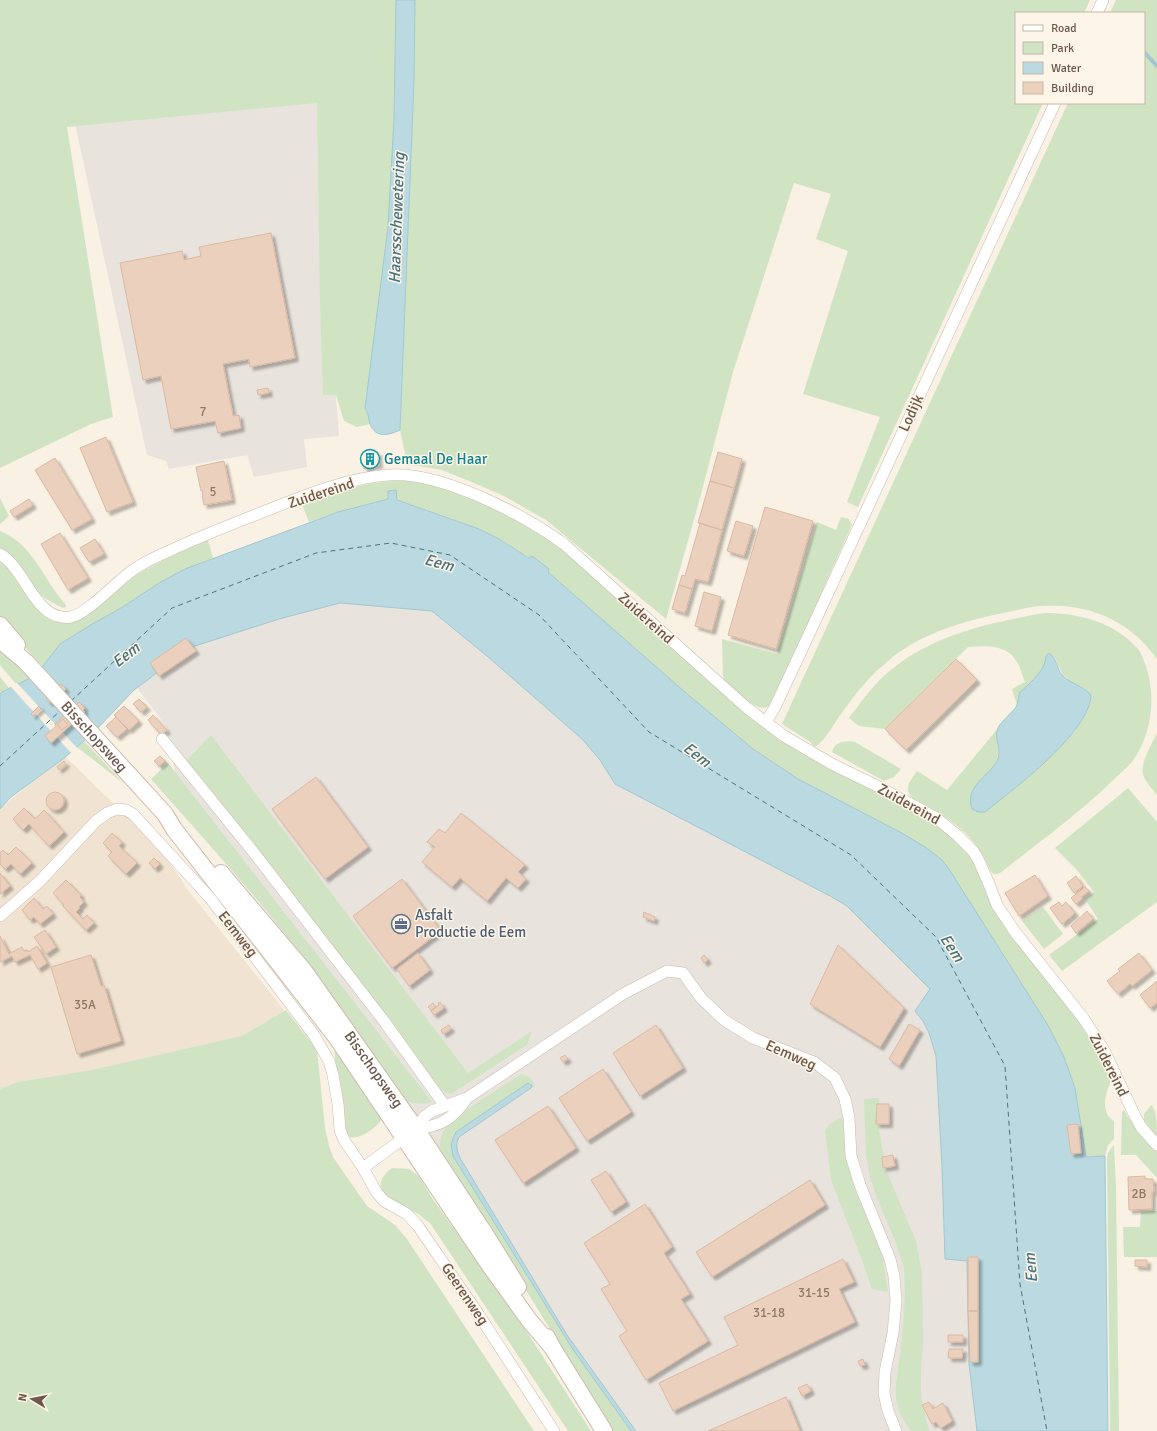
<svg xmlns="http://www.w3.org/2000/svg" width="1157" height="1431" viewBox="0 0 1157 1431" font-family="Signika,sans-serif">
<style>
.residential{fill:#f0e3d2}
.industrial{fill:#e9e3dd}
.green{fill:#d0e4c3}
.water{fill:#bad9e0;stroke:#a1c8d0}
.pier{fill:#f9f1e3}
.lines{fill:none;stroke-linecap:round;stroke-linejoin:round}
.stream{stroke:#a1c8d0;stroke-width:4}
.ferry{stroke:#49747f;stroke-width:1;stroke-dasharray:5 4;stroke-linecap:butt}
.building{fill:#ebd1bd;stroke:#dcb8a0;filter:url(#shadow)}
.minor-casing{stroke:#cabbad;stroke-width:12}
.secondary-casing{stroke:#cdbbab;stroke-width:18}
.minor{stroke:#fff;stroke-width:11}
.secondary{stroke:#fff;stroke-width:16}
.labels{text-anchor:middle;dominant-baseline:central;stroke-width:3;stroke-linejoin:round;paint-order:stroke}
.number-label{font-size:13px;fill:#8c7768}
.street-label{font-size:15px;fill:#6d594c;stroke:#fcf5e8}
.culture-label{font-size:15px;fill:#0d838f;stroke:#fcf5e8;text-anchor:start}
.service-label{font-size:15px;fill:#4e5e75;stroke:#fcf5e8;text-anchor:start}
.water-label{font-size:16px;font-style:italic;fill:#49747f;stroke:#fcf5e8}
</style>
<defs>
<filter id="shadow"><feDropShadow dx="3.5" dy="3.5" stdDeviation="1" flood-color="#0004"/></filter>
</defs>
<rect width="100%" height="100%" fill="#f9f1e3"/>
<path class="residential" d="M64 755 98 789 125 814 162 854 175 870 187 889 293 1021 199 1060 0 1101V809Z"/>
<path class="industrial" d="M329 94 330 321 339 436 304 439 307 467 254 477 247 455 169 469 166 461 147 455 74 119Z
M336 590 440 607 870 910 951 992 992 1431H625L342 1009 180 801 167 727 131 680 209 626Z"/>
<path class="green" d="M0 0H396L394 119 388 227 366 408 369 414 370 424 357 427 344 421 336 395H323L320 302 317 103 67 127 113 417 91 424 0 468Z
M415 0H1090L1084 13H1016V103H1043L858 507 847 502 880 417 803 394 848 251 816 239 831 194 794 183 733 372 700 498 666 619 546 520 504 496 474 483 442 470 407 464 400 430 414 81Z
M1116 0H1157V659C1130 620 1088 603 1042 606 1026 607 1010 612 994 615 957 623 916 636 887 662 869 676 854 696 841 714 833 725 826 740 815 747L809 741 782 724 1068 103H1144V13H1110Z
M399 480 418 481 442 488 484 504 505 514 553 542 787 743 819 762 925 817 937 825 960 845 969 855 977 867 1004 924 1019 946 1079 1019 1110 1074C1112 1085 1107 1087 1106 1096 1104 1102 1105 1110 1108 1116L1114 1121V1139L1108 1145 1105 1156 1086 1157 1075 1088 1064 1057 1049 1027 949 869 903 833 797 779 753 749 686 693 547 571 549 569 531 556 530 558 499 539 479 529 397 500 396 490 388 492V499L338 512 309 522 302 504 335 492 367 484Z
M0 498 9 516 0 524Z
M841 517 849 519 852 525 772 703C770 705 769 706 767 707 754 712 734 689 725 681L723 677 722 639 777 654 817 522 836 530Z
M0 531C34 545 43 579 66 605V607L63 608 53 603 38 594 10 556 0 548Z
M208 540 213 558 185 569 159 583 121 608 76 634 60 644 43 666 37 661 0 617V562L9 569 43 615C57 626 73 625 87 615L136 575 167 558Z
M1044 613C1079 613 1115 622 1139 650 1157 683 1156 729 1132 762 1126 769 1117 776 1110 783 1077 815 1039 842 1003 871 998 874 996 876 991 872 987 864 983 855 978 848 962 825 936 810 912 798 903 788 911 780 917 771L947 790 999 727C995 741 1003 753 994 765L1030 776 1076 730 1068 679 1063 675 1054 657 1046 656 1045 664 1037 677 1020 693 1017 705 1012 689 1025 682C1022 675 1020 665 1015 659 1004 644 985 646 968 647L885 729 859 726 849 718C862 701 874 683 891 670 934 634 990 623 1044 613Z
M0 647 30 679 17 685 0 665Z
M0 677 9 688 0 694Z
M1157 733V795C1153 789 1147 784 1144 777 1138 766 1152 744 1157 733Z
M211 735 468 1073 532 1031 527 1045 451 1094 440 1090 185 762Z
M84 741 123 783 77 747Z
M849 741 855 742 901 769 894 777 884 781 832 752C834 743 841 742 849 741Z
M168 763 432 1102 422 1104 408 1102 272 917 221 858 151 779Z
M1128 788 1157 822V902L1062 971 1049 955 1098 919 1085 899 1094 892 1076 869 1055 848Z
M1043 907 1063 934 1044 949 1022 921Z
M286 1010 317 1050 325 1128 329 1146 333 1157 367 1206 395 1225 407 1239 534 1431H0V1089L18 1082 92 1070 242 1036Z
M334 1048 382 1119C377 1127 360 1140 351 1137 348 1137 347 1135 345 1134L341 1114Z
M521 1074 531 1078 535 1086 531 1088V1086L528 1084 456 1132 451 1144 453 1156 574 1351 631 1431H613L440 1151C439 1138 443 1128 452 1119Z
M873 1098H879V1130L887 1172 916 1241 922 1272 923 1340 921 1372V1397L929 1431H911L901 1416 896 1400V1385L903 1329 905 1293 904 1268 896 1243 877 1198 870 1177 866 1155 864 1100Z
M1151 1105C1157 1108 1157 1129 1157 1138L1144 1120V1114Z
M1124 1110C1132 1125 1145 1140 1157 1152V1178L1136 1155H1121L1122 1112Z
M843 1117 845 1118 846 1150 852 1181 860 1202 882 1253 888 1292 872 1289 865 1268 831 1180 825 1130 831 1123Z
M1113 1146H1114L1116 1187 1119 1431H1110L1107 1158 1108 1153Z
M392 1168 409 1169 419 1176 432 1198 518 1318 591 1431H568L430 1223C427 1221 423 1218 420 1215 402 1204 361 1192 392 1168Z
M1157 1211V1257H1124L1123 1227H1140L1141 1212Z"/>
<path class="water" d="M396 0H415L414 81 400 430C389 435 376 439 370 424 368 418 369 414 365 408L388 227 394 119Z
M396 490 397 500 479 529 499 539 529 558 532 556 549 569 548 572 686 693 753 749 798 779 902 833 925 847 942 860 949 869 1049 1027 1064 1057 1075 1088 1086 1157 1105 1156 1108 1431H977L969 1364 967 1261 945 1259 942 1167 936 1056 929 1033 923 1021 915 1011 930 989 847 906 832 897 615 784 600 760 582 739 487 656 432 611 340 603 279 619 195 646 185 652 134 690 97 729 77 747 63 759 11 797 0 809V694L2 692 30 678 43 666 60 644 94 623 121 608 159 583 185 569 338 512 388 499V491Z
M1049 653C1056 657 1057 669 1062 675 1069 683 1082 685 1091 695 1090 732 1014 789 985 812H978L972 809C964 787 988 777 997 761 1003 750 993 738 998 728 1002 720 1011 714 1016 707 1019 702 1018 696 1020 692 1022 690 1025 688 1027 686 1036 677 1045 669 1046 656Z
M528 1083 532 1086 531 1088 459 1137C455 1145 457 1150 460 1158L567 1335 636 1431H631L574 1351 453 1156 451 1144 456 1132Z"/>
<path class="pier" d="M17 683 78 749 72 754 10 686Z"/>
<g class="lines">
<path class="stream" d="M1144 52 1157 66"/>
<path class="ferry" d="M71 701 172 608 316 553 391 543 450 555 539 615 649 732 851 855 936 937 1005 1066 1020 1284 1047 1431
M0 766 60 711"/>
</g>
<path class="building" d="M271 233 295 358 250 367 249 359 223 364 233 416 239 415 241 428 218 433 215 421 171 429 161 376 143 380 120 263 182 251 184 260 201 256 199 247Z
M268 388 269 393 258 395 257 390Z
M106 437 133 502 107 512 80 448Z
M378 452 379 465 371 466V468L364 469 362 454Z
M718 452 742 459 734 488 710 481Z
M55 458 92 519 72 530 35 470Z
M224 461 232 500 204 505 202 496H203L202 490 201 491 196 467Z
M710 481 734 488 722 530 698 523Z
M29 499 33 505 14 517 10 511Z
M765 507 813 521 776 649 728 635Z
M736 521 753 526 744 556 727 551Z
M700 523 722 530 708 582 695 579 692 589 679 585 682 575 685 576Z
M60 533 88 578 68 590 41 544Z
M95 539 104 554 89 562 80 548Z
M679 585 692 589 685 613 672 609Z
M704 592 721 597 712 631 695 626Z
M186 638 196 651 159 676 150 663Z
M956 659 977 680 906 750 885 729Z
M61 684 66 689 50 703 46 699Z
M139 699 147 707 141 712 133 704Z
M79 702 85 708 83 710 85 712 51 743 45 736 56 726 55 724Z
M39 706 41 709 33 716 31 714Z
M124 706 139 721 129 730 114 715Z
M153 715 167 730 161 735 148 720Z
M116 717 127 729 117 737 106 726Z
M63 719 68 725 62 730 57 724Z
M160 756 165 761 159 766 154 761Z
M64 761 66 764 59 770 57 767Z
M316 777 368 847 325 879 272 809Z
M46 801a9 9 0 1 1 18 0a9 9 0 1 1-18 0Z
M24 808 35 819 44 810 64 832 49 846 29 824 23 830 13 819Z
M461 813 525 865 518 872 526 879 518 888 506 878 487 901 460 878 452 887 422 862 435 847 427 842 439 829 445 833Z
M112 833 122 842 119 846 137 863 126 874 108 856 112 852 103 843Z
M16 847 32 863 20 874 11 864 5 869 0 864V853L3 850 8 855Z
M154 858 160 864 155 869 149 863Z
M0 873 10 886 0 894Z
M1035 875 1048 896 1019 916 1005 893Z
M1076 876 1083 886 1074 893 1067 883Z
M402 879 441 931 392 968 353 916Z
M66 880 81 895 80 897 84 902 79 907 80 908 76 912 83 919 87 915 94 923 86 930 63 906 64 905 53 893Z
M1085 887 1089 891 1081 897 1083 898 1076 904 1071 898Z
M34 898 43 909 47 906 53 914 40 924 34 917 30 920 22 910Z
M1059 902 1062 906 1066 902 1075 913 1062 924 1050 908Z
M1087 911 1093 919 1076 933 1071 926Z
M644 912 655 917 654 921 643 917Z
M45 930 56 947 46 954 34 937Z
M0 936 9 954 22 947 24 951 27 950 28 952 37 946 47 963 38 969 30 955 15 962 12 956 0 962Z
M838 945 904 1008 880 1047 810 1004Z
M418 953 430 970 409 986 397 969Z
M1139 953 1152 970 1132 986 1130 984 1118 994 1107 981 1120 971 1118 969Z
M91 955 101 986 104 985 121 1041 77 1054 51 967Z
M704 955 708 960 704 963 701 958Z
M1157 981V1003L1150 1008 1140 995Z
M440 1002 444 1008 434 1015 431 1011 439 1005 438 1003Z
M433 1003 436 1007 431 1010 428 1007Z
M909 1024 920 1030 899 1066 889 1059Z
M449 1025 451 1029 443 1034 441 1030Z
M656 1025 683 1068 640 1096 613 1053Z
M565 1055 568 1059 563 1062 560 1058Z
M603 1069 631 1112 587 1141 559 1098Z
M877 1104H889V1124H876Z
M548 1106 576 1148 523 1183 495 1140Z
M1078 1124 1081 1153 1071 1154 1067 1125Z
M893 1155 895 1166 883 1168 882 1157Z
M606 1171 626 1202 611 1212 591 1180Z
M1145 1176V1179H1153L1154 1192H1152V1209L1129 1210 1128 1177Z
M810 1180 825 1205 712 1277 696 1252Z
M645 1204 672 1247 664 1253 690 1294 681 1299 708 1341 646 1380 619 1336 627 1331 601 1289 610 1284 584 1243Z
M968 1257H978V1311H968Z
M843 1259 854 1282 839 1289 855 1322 673 1411 659 1383 738 1345 724 1317Z
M1135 1260H1147V1267L1135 1266Z
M968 1311H978V1362H970Z
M948 1335H963V1342H948Z
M949 1349H963L962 1358H948Z
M863 1359 865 1365 860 1366 858 1361Z
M807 1384 811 1391 802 1396 798 1388Z
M786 1397 800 1431H708Z
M929 1402 933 1409 943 1403 952 1421 941 1428 936 1422 932 1424 922 1405Z"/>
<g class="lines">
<g class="minor-casing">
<path id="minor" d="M1097 13 1103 0
M0 554C24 568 34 614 62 617 65 617 68 618 71 617 87 614 117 581 133 570 143 563 155 557 167 552 194 539 222 528 250 517 294 500 342 478 389 475 440 471 523 514 564 544L747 708 784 736 832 764 877 786 935 817 957 835 973 851 978 859 989 884 997 905 1015 932 1084 1019 1105 1052 1134 1114 1141 1127 1157 1145
M766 722 775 707 804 645 1055 103
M162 739 255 854 384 1021 445 1106
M0 916 40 881 96 821 107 813 117 809 126 810 133 814 210 898 314 1035 329 1061 333 1075 338 1104 340 1130 344 1140 363 1168 377 1193 384 1201 407 1214 418 1226 479 1315 554 1431
M416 1129C441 1126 453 1119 467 1098
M363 1168 416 1129 424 1117 432 1111 467 1098 623 994 667 971 683 973 701 998 724 1020 753 1038 814 1062 835 1078 845 1099 849 1118 851 1156 860 1185 890 1259 894 1276 896 1301 893 1333 885 1372 884 1393 888 1411 896 1431"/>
</g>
<g class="secondary-casing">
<g id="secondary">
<path d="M0 625 17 645"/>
<path id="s1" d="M0 640 26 662 165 814 174 829 337 1038 488 1263 529 1320 552 1347"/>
<path id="s2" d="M221 873 305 972 416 1129 487 1237 518 1287"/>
<path d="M547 1337 552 1347 604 1431"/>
</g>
</g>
<use href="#minor" class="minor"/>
<use href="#secondary" class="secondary"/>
</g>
<defs>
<g id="building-ring" transform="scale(1)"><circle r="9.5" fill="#fcf5e8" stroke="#0f9aa8" stroke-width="1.5"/><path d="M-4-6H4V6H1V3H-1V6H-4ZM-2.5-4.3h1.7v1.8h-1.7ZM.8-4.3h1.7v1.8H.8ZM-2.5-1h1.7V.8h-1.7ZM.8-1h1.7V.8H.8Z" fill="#0f9aa8"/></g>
<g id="office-ring" transform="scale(1)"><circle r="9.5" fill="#fcf5e8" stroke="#5c6f8a" stroke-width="1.5"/><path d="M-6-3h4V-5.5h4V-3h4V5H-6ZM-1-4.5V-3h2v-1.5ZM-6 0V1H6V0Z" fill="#5c6f8a"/></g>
</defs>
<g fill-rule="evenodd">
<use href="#building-ring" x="370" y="459"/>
<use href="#office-ring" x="401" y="924"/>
</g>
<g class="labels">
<g class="number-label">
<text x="203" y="412">7</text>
<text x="213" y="492">5</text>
<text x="85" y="1005">35A</text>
<text x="1139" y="1194">2B</text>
<text x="814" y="1293">31-15</text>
<text x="769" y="1313">31-18</text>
</g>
<g class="street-label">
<text transform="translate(911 413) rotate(-65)">Lodijk</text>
<text transform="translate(321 493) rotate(-18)">Zuidereind</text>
<text transform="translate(646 618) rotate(42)">Zuidereind</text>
<text stroke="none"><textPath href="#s1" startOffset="135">Bisschopsweg</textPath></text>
<text transform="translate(909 804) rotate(29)">Zuidereind</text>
<text transform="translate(238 934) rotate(52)">Eemweg</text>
<text transform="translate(791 1055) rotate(24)">Eemweg</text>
<text transform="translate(1109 1065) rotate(63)">Zuidereind</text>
<text stroke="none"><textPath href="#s2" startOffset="249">Bisschopsweg</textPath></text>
<text transform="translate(465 1294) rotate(56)">Geerenweg</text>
</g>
<g class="culture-label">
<text x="384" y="459">Gemaal De Haar</text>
</g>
<g class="service-label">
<text x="415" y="915">Asfalt<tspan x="415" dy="17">Productie de Eem</tspan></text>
</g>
<g class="water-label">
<text transform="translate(397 218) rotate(-88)">Haarsschewetering</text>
<text transform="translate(439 563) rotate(15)">Eem</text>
<text transform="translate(126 655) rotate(-38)">Eem</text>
<text transform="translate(697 755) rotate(38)">Eem</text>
<text transform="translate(952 948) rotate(56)">Eem</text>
<text transform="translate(1031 1268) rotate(-95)">Eem</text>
</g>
</g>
<rect x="1015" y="12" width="130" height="92" fill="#fcf5e8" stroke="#c3b7aa"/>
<rect x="1023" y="25" width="20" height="6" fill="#ffffff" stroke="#c3b7aa"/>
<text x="1051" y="32" font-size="12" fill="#6d594c">Road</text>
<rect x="1023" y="42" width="20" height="12" fill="#d0e4c3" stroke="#c3b7aa"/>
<text x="1051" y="52" font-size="12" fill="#6d594c">Park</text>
<rect x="1023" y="62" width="20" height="12" fill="#bad9e0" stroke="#c3b7aa"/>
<text x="1051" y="72" font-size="12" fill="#6d594c">Water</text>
<rect x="1023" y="82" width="20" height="12" fill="#ebd1bd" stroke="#c3b7aa"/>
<text x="1051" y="92" font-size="12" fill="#6d594c">Building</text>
<g transform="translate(32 1399) rotate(280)" stroke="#fcf5e8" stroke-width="3" paint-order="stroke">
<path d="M0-3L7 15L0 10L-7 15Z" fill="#6d594c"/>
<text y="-6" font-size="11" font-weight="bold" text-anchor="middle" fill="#6d594c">N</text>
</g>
</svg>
